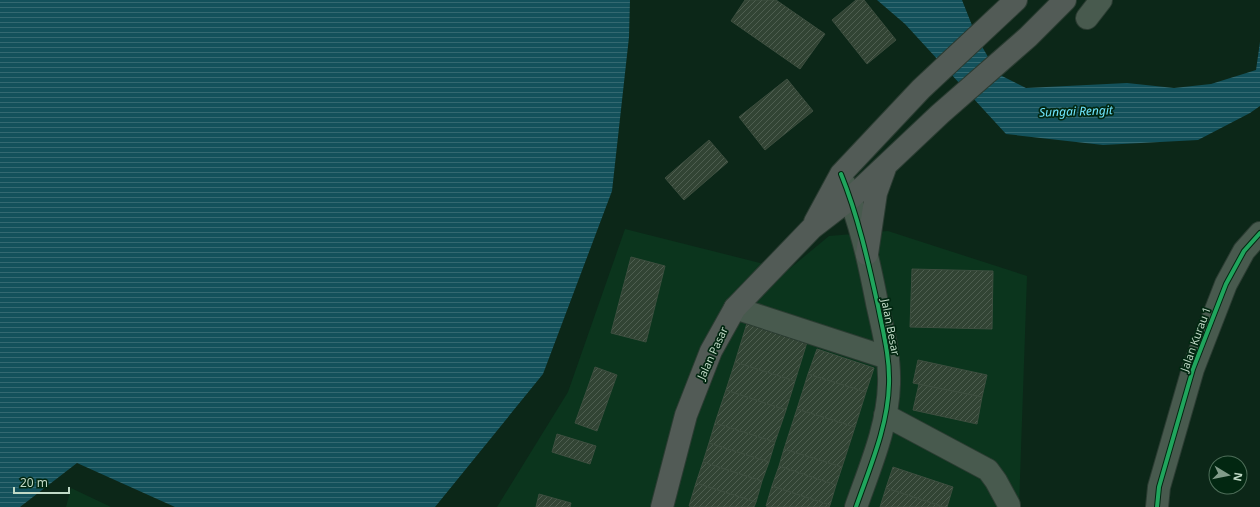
<svg xmlns="http://www.w3.org/2000/svg" width="1260" height="507" viewBox="0 0 1260 507" font-family="'Noto Sans',sans-serif">
<style>
.built{fill:#0b351d}
.water{fill:url(#water-rules)}
.building{fill:url(#building-hatch);stroke:#3d4e3f}
.lines{fill:none;stroke-linecap:round;stroke-linejoin:round}
.minor-casing{stroke:#2b3c32;stroke-width:24}
.major-casing{stroke:#2b3c32;stroke-width:24}
.minor{stroke:#485a4e;stroke-width:22}
.major{stroke:#525b56;stroke-width:22}
.cycleway-casing{stroke:#022711;stroke-width:6}
.cycleway{stroke:#20a55d;stroke-width:4}
.labels{text-anchor:middle;dominant-baseline:central;stroke-width:3.5;stroke-linejoin:round;paint-order:stroke}
.street-label{font-size:11px;fill:#c0d9c6;stroke:#022711}
.water-label{font-size:12px;font-style:italic;fill:#6fe5fe;stroke:#022711}
</style>
<defs>
<pattern id="water-rules" width="6" height="5" patternUnits="userSpaceOnUse"><rect width="6" height="5" fill="#13515b"/><path d="M0 2.5h6" fill="none" stroke="#346971"/></pattern>
<pattern id="building-hatch" width="6" height="6" patternUnits="userSpaceOnUse"><rect width="6" height="6" fill="#324434"/><path d="M-1 1l2-2M0 6l6-6M5 7l2-2" fill="none" stroke="#4e5e50"/></pattern>
</defs>
<rect width="100%" height="100%" fill="#0c2718"/>
<path class="built" d="M625 229 788 270 829 236 888 231 1027 276 1019 507H497L568 392Z
M71 488 111 507H66Z"/>
<path class="water" d="M0 0H630L629 37 612 191 543 374 435 507H175L77 463 20 507H0Z
M877 0H962L977 38 998 74 1026 88 1127 83 1174 88 1211 84 1256 70 1260 42V106L1250 113 1198 140 1103 145 1006 134 905 24Z"/>
<path class="building" d="M745 0H776L825 34 800 69 731 21Z
M856 0H864L896 40 867 64 832 20Z
M787 79 813 111 765 150 739 117Z
M709 140 728 162 684 200 665 178Z
M631 257 665 266 646 342 611 333Z
M912 269 993 271 992 329 910 327Z
M748 320 808 339 795 381 735 362Z
M817 349 874 368 866 392 808 374Z
M918 360 987 375 982 397 913 383Z
M735 362 795 381 786 410 726 390Z
M595 367 617 375 597 431 575 423Z
M808 374 866 392 855 427 797 409Z
M919 384 982 397 977 424 913 410Z
M726 390 786 410 775 442 715 423Z
M797 409 855 427 842 467 784 449Z
M715 423 775 442 769 462 709 443Z
M557 434 596 446 590 464 552 452Z
M709 443 769 462 762 481 703 462Z
M784 449 842 467 836 485 779 466Z
M703 462 762 481 756 502 696 483Z
M779 466 836 485 830 505 772 486Z
M893 467 953 487 947 507H943L886 488Z
M696 483 756 502 754 507H693L689 506Z
M772 486 830 505 829 507H770L766 506Z
M886 488 942 506V507H880Z
M539 494 571 503 570 507H536Z"/>
<g class="lines">
<g class="minor-casing">
<path id="minor" d="M1087 18 1101 0
M844 183C860 221 869 262 877 303 883 330 890 356 889 384 888 426 870 467 856 507
M735 308 888 358
M885 415 988 470 996 481 1009 505V507
M1157 507 1159 487 1193 369 1226 284 1244 251 1260 233"/>
</g>
<g class="major-casing">
<path id="major" d="M815 222 841 174 921 89 1016 0
M867 254 876 193 885 168
M662 507 686 415 711 351 735 308 812 228 851 198 940 114 1028 37 1065 0"/>
</g>
<use href="#minor" class="minor"/>
<use href="#major" class="major"/>
<g class="cycleway-casing">
<path id="cycleway" d="M841 174C858 216 868 261 878 306 883 332 890 357 889 384 888 426 870 467 856 507
M1157 507 1159 487 1193 369 1226 284 1244 251 1260 233"/>
</g>
<use href="#cycleway" class="cycleway"/>
</g>
<g class="labels">
<g class="street-label">
<text transform="translate(891 327) rotate(79)">Jalan Besar</text>
<text transform="translate(1195 339) rotate(-70)">Jalan Kurau 1</text>
<text transform="translate(712 353) rotate(-65)">Jalan Pasar</text>
</g>
<g class="water-label">
<text transform="translate(1076 111) rotate(-2)">Sungai Rengit</text>
</g>
</g>
<g transform="translate(1228 475) rotate(100)"><circle r="19" fill="#022711" stroke="#4e6e59"/>
<path d="M0-3L7 15L0 10L-7 15Z" fill="#819b89"/>
<text y="-6" font-size="11" font-weight="bold" text-anchor="middle" fill="#c0d9c6">N</text>
</g>
<path d="M14 487v6h55v-6" fill="none" stroke="#c0d9c6" stroke-width="2"/>
<text x="20" y="487" font-size="12" fill="#c0d9c6" stroke="#022711" stroke-width="3" paint-order="stroke">20 m</text>
</svg>
